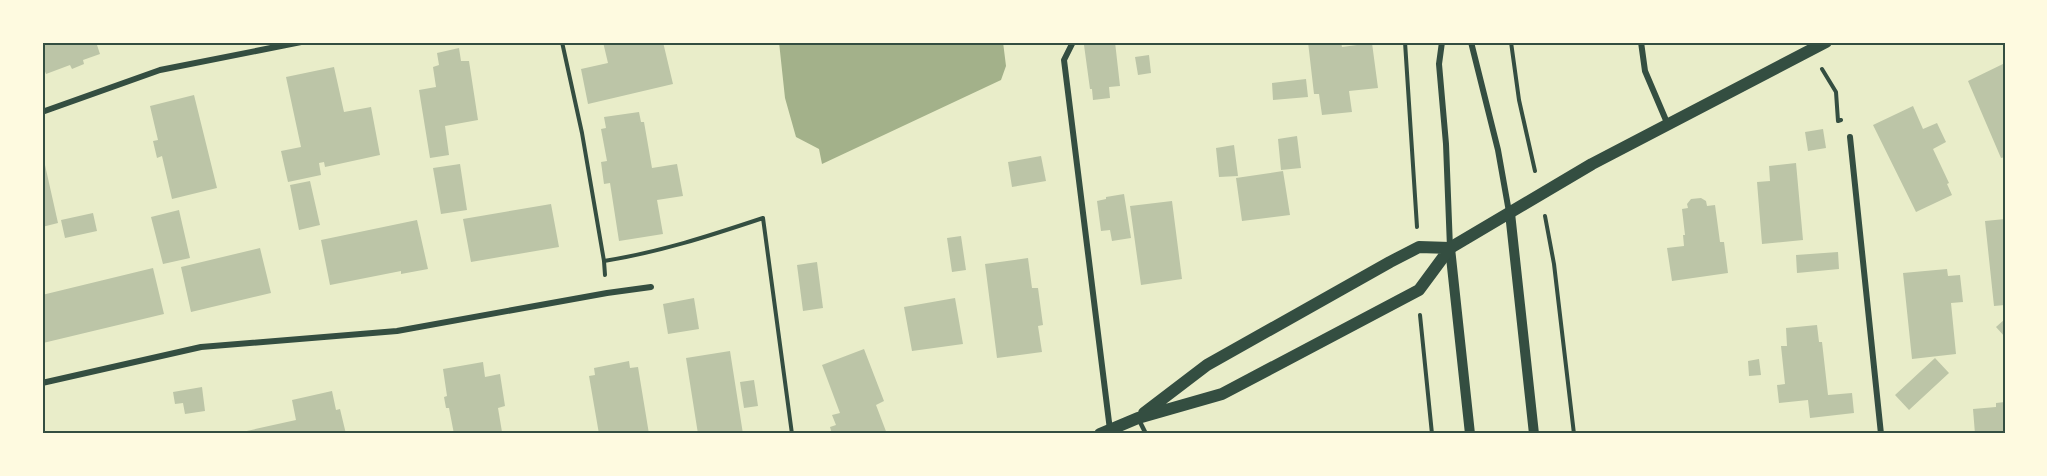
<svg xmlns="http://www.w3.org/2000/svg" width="2047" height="476" viewBox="0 0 2047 476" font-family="'Source Serif 4',serif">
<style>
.water{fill:#a3b18a}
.building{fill:#bcc5a7}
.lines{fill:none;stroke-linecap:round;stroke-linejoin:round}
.path{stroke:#344e41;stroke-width:4}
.service{stroke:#344e41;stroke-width:4.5}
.minor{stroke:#344e41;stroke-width:6}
.tertiary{stroke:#344e41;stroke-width:10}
.secondary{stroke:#344e41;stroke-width:12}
.neatline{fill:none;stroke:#344e41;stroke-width:2}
</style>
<rect width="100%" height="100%" fill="#e9edc9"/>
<path class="water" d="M779 42H1003L1006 66 1001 80 822 164 819 149 796 137 785 98Z"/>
<path class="building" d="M42 42H96L100 54 83 60 84 64 72 69 70 65 46 74 42 64Z
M603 42H663L673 84 588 104 581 69 608 63Z
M1115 42 1120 86 1109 87 1110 98 1093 100 1092 89H1090L1084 45Z
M1308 42H1341L1342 47 1372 43 1378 88 1349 91 1352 112 1322 115 1319 94H1314Z
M459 48 461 61H469L478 120 445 126 449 155 430 158 419 90 436 87 433 67 439 65 437 53Z
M1149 55 1151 73 1138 75 1135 57Z
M2005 63V157L2001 158 1968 81Z
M334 67 344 112 371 107 380 155 325 167 324 162 319 163 321 175 288 182 281 151 301 147 286 77Z
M1306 79 1308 97 1273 100 1272 83Z
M194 95 217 188 172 199 162 156 157 158 153 141 158 140 150 106Z
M1913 106 1923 129 1937 123 1946 142 1933 149 1949 183 1947 184 1952 195 1916 212 1873 125Z
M639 112 641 122H644L652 168 677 164 683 196 657 200 663 234 619 241 610 183 604 184 601 162 607 161 601 129 606 128 604 117Z
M1823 129 1826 148 1808 151 1805 132Z
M1297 136 1301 168 1281 170 1278 139Z
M1234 145 1238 176 1219 177 1216 148Z
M1041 156 1046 181 1012 187 1008 162Z
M1796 163 1803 240 1762 244 1757 182 1770 181 1769 166Z
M460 164 467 210 441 214 433 168Z
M45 165 58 223 42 227V166Z
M1283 171 1290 215 1242 221 1236 178Z
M310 181 320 225 299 230 290 185Z
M1124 194 1131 238 1112 241 1110 230 1101 231 1097 201 1106 199V197Z
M1701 198 1706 201 1707 206 1715 205 1720 242H1724L1728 273 1672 281 1667 248 1684 246 1683 235H1685L1682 209 1688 208 1687 204 1691 199Z
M1172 201 1182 279 1141 285 1130 206Z
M551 204 559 247 471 262 463 219Z
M179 210 190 258 163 264 151 217Z
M93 213 97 231 65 238 61 220Z
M2005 219V305L1994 306 1985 221Z
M417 220 428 269 401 274V271L330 285 321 240Z
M961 236 966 270 952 272 947 238Z
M260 248 271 293 191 312 181 267Z
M1838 252 1839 269 1797 273 1796 255Z
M1028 258 1032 288H1038L1043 325 1038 326 1042 352 997 358 985 264Z
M817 262 823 308 803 311 797 265Z
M153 268 164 314 43 343 42 295Z
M1947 269 1948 276 1960 275 1963 302 1951 303 1956 354 1912 359 1903 273Z
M694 298 699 329 668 334 663 304Z
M955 298 963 344 912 351 904 307Z
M2005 319V337L1996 327Z
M1817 325 1819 342H1822L1828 395 1852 393 1854 413 1810 418 1808 400 1779 403 1777 385 1785 384 1781 346H1787L1786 328Z
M864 349 884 401 876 405 887 434H832L830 427 836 425 832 415 840 413 822 365Z
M730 351 743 434H698L686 358Z
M1935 358 1949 373 1909 410 1895 395Z
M1759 359 1761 375 1749 376 1748 361Z
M629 361 630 368 638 367 649 434H599L589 376 595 375 594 368Z
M483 362 485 377 500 374 505 406 498 408 502 432 454 434 449 408H446L444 397 447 396 443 369Z
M754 380 758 406 744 408 740 382Z
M202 387 205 411 185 414 183 403 175 404 173 392Z
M332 391 336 410 340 409 346 434H243L242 432 296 420 292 400Z
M2005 402V434H1975L1973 409 1996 407V403Z"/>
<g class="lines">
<path class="path" d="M562 42 582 133 604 261C660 252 709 236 763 218L792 434
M1405 42 1417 227
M1511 42 1519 100 1535 171
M1822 69 1836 92 1838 121 1841 120
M1545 216 1554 264 1574 434
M604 261 605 275
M1420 315 1432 434"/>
<path class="service" d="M1139 420 1146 434"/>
<path class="minor" d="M1073 42 1064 60 1110 430
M1442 42 1439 64 1446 144 1450 248
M1471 42 1498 150 1509 212
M1641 42 1645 71 1668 125
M42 112 160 70 301 42
M1850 137 1881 434
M42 383 201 347 397 331 607 293 651 287"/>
<path class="tertiary" d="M1510 213 1534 434
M1450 248 1470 434"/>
<path class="secondary" d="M1144 413 1207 365 1390 262 1419 247 1450 248
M1100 434 1138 418 1222 394 1419 290 1450 248 1592 164 1826 42"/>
</g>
<rect width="2047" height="476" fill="none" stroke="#fefae0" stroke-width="87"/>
<rect x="44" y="44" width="1960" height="388" class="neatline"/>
</svg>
